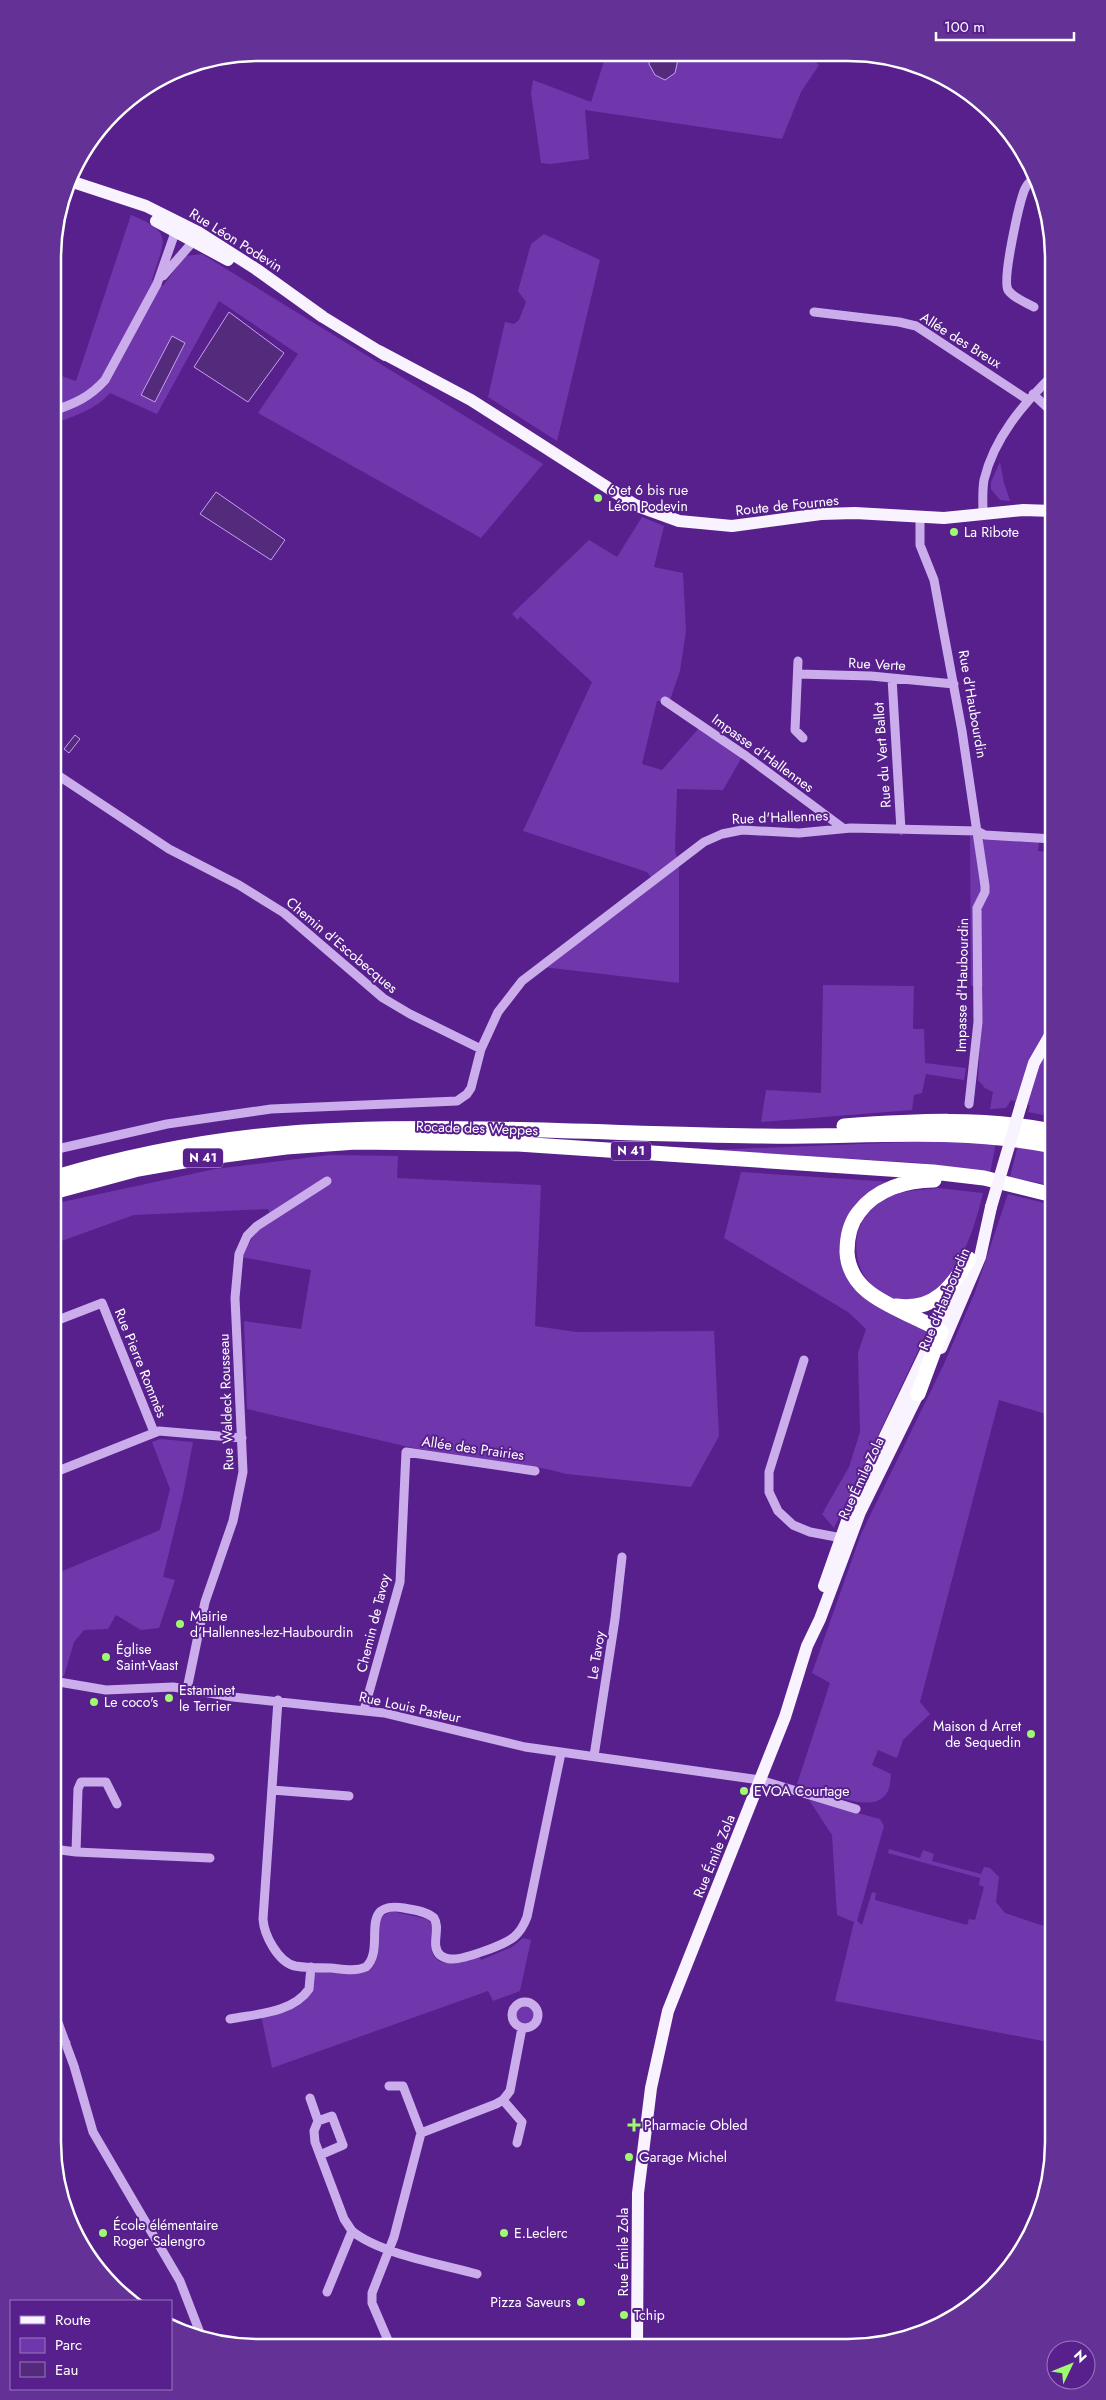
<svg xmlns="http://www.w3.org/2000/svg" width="1106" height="2400" viewBox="0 0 1106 2400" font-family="Jost,sans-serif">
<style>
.green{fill:#7037ac}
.water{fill:#542a7c;stroke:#c6a1ed}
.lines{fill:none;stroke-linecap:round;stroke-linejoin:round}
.minor{stroke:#ccadec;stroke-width:9}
.major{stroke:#f9f3ff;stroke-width:12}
.highway{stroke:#fff;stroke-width:15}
.major-bridge{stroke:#f9f3ff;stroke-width:12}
.poi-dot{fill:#9efa6e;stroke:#57208d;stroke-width:2}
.labels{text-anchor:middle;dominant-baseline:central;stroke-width:4;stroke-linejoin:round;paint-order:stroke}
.shield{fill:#57208d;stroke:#cdbcdd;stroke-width:1}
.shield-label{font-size:12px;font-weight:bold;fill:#fff}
.street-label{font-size:14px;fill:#fff;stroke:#57208d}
.poi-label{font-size:14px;fill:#fff;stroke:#57208d;text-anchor:start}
.rim{fill:none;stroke:#fff;stroke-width:2.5}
</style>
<rect width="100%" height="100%" fill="#57208d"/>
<path class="green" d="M606 55 811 56 819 65 801 92 782 139 585 110 589 159 550 164 541 163 531 93 533 80 591 102Z
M131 215C176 233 163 241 152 280L163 286 185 256 202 254 543 464 481 538 258 413 298 354 219 301 157 414 110 393C95 410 74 416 53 424V373L76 381Z
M544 234 600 260 557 441 488 397 505 322 514 324 519 320 526 302 518 291 531 244Z
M1000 462 1004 483 1010 501 1000 500 991 489V482Z
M642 517 664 526 654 567 683 573 686 631 680 671 670 700 657 701 642 764 662 770 700 727 742 757 723 790 677 789 675 850 679 866V983L543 967 655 883 647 872 523 831 592 682 520 616 518 620 512 614 589 540 617 557Z
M970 836 1039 842 1038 851 1053 853V1071L1043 1115 1028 1112 1030 1106 1011 1100 1006 1108 990 1109 993 1092 985 1088 978 1080 983 987 971 986Z
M823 985 914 986 913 1029H924L925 1063 966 1068 964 1080 926 1074 922 1093 914 1095 912 1110 761 1122 766 1090 821 1093Z
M935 1141 996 1142 990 1174 921 1163 710 1150Z
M1018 1145 1053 1152V1186L1010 1177Z
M329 1155 398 1156 397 1178 541 1185 535 1326 576 1332 714 1331 719 1436 691 1487 567 1474 547 1469 413 1448 247 1409 244 1321 301 1329 311 1270 242 1257C249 1241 257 1229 272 1218L268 1209 134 1215 53 1244V1204L215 1169Z
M741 1172 892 1182 855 1207 846 1275 928 1330 834 1528 822 1514 849 1467 860 1432 858 1353 866 1329 848 1312 724 1238Z
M938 1188 983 1193C974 1230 962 1268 932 1293 929 1294 926 1299 923 1300 919 1301 912 1300 908 1300 851 1301 837 1220 887 1198 903 1190 920 1190 938 1188Z
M1008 1194 1053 1205V1416L999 1400 920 1702 930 1714 903 1740 897 1758 878 1750 872 1765 891 1774C890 1784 890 1793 881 1799 865 1811 815 1789 797 1784L830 1683 812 1673 861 1534 944 1364 975 1292Z
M160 1439 193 1442 183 1495 163 1577 175 1580 159 1628 141 1630 116 1615 108 1629 84 1630 74 1642 64 1676 53 1674V1575L160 1530 170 1489 152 1442Z
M809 1800 880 1819 884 1826 857 1921 862 1925 872 1892 876 1893 875 1900 967 1925 969 1919 975 1920 984 1887 979 1885 980 1878 888 1853 889 1849 920 1858 923 1850 934 1854 932 1861 981 1874 984 1867 990 1868 999 1877 996 1902 1005 1913 1053 1929V2043L835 2001 854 1922 837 1915 832 1835Z
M391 1911 427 1919 431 1923C433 1931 430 1939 431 1947 434 1973 465 1960 479 1955L481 1960 512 1947 523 1938 531 1940 520 1991 493 2001 488 1991 272 2068 261 2015C276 2012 299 2011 307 1997 312 1988 311 1979 317 1971 336 1972 372 1982 377 1957 380 1944 378 1930 381 1917Z
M515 2015a10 10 0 1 1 20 0a10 10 0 1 1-20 0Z"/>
<path class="water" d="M650 55H679L675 73 665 80 655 75 649 64Z
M229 312 284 353 248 402 194 367Z
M172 336 185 343 155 402 141 395Z
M216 492 285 540 271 560 200 514Z
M75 735 80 739 69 753 64 749Z"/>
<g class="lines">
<path class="minor" d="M1032 170 1033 179C1029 182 1026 186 1024 191 1019 205 1002 279 1008 290 1013 298 1027 303 1034 307
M163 276 197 237
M814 312 899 322 916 326 1028 400
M1033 394 1053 413
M53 411C74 404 90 397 105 380L157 284 177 227
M983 515C983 503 982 491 984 480 994 438 1023 404 1053 375
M920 518V545L934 580 962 731 985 886V892L977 908 978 1022 969 1104
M798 661 795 730 803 738
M798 674 871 676 954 684
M892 678 901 830
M665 701 746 756 843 828
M53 772 169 849 239 885 284 913 383 998 410 1014 481 1049
M977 831 985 835 1053 839
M53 1150 167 1124 271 1109 457 1101 467 1094 471 1088 481 1049 498 1012 522 981 704 842 722 834 742 830 799 833 851 828 977 831
M53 1322 102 1303 154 1432
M804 1360 769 1472V1492L778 1511 793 1525 810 1532 847 1539
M53 1473 159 1431 242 1438
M53 1681 106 1690 173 1687 233 1697 384 1713 525 1747 760 1780 856 1809
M187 1689 205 1602 233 1521 243 1472 235 1298 239 1254 247 1236 257 1226 327 1181
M278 1700 263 1919C264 1935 278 1962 295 1966 306 1968 319 1968 331 1968 342 1969 355 1972 366 1967 387 1948 356 1900 404 1908 414 1910 426 1911 434 1918 441 1929 430 1945 440 1955 443 1957 447 1959 451 1959 463 1960 504 1945 514 1937 520 1932 524 1925 527 1917L561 1753
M364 1710 400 1582 406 1452 535 1471
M594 1756 615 1619 622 1557
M272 1790 349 1796
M53 1849 76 1852 210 1858
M76 1852 78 1789 81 1782H106L117 1804
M512 2015a13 13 0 1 1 26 0a13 13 0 1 1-26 0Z
M53 2009 74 2066 93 2132 180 2281 202 2338
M230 2019C256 2014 293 2013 309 1989L311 1967
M53 2039 66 2043
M389 2086H403L421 2133
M310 2098 318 2121
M503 2100 522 2122 517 2143
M320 2155 343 2145 332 2116 318 2121 314 2131 315 2142 344 2219 352 2231
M327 2292 352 2231C380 2254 442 2264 477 2274
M300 2343 302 2344
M390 2345 372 2303V2293L394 2237 421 2133 496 2104 503 2100 510 2091 522 2028"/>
<path class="major" d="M70 181 146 206 198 232 256 269 323 317 385 355
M156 221 228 260
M379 351 471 400 635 505 679 521 732 526 821 514 855 513 944 518 1023 510 1053 511
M1021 1105 1034 1063 1053 1030
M941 1348 980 1257 991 1207
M824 1586 854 1501 962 1276
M637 2346 638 2193 651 2088 668 2011 785 1717 807 1646 820 1619 860 1512 922 1386"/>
<path class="highway" d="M844 1126C915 1121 983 1117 1053 1131
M53 1178C147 1150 248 1133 346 1130 483 1125 620 1134 756 1136 856 1138 955 1126 1053 1146
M53 1192 138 1169 195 1159 286 1147 356 1142 518 1144 933 1172 984 1178 1053 1195
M896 1306C934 1312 952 1287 969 1259
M918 1394 941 1332C935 1326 925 1323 918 1319 887 1304 849 1291 847 1252 847 1238 850 1223 859 1212 876 1189 907 1180 934 1180"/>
<path class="major-bridge" d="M991 1207 1021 1105"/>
</g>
<g class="poi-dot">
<circle cx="598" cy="498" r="5"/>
<circle cx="954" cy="532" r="5"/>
<circle cx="180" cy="1624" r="5"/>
<circle cx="106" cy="1657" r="5"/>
<circle cx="169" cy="1698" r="5"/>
<circle cx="94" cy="1702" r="5"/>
<circle cx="1031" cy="1734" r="5"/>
<circle cx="744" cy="1791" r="5"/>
<path d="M631.5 2117.5h5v5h5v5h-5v5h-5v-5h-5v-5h5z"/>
<circle cx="629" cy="2157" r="5"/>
<circle cx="103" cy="2233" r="5"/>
<circle cx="504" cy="2233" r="5"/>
<circle cx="581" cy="2302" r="5"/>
<circle cx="624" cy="2315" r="5"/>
</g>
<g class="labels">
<g class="shield">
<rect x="611" y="1141.5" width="40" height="19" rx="4"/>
<rect x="183" y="1148.5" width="40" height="19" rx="4"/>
</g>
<g class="shield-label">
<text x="631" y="1151">N 41</text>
<text x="203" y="1158">N 41</text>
</g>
<g class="street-label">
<text transform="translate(236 240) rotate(32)">Rue Léon Podevin</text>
<text transform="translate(961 340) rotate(32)">Allée des Breux</text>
<text transform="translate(787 505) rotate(-6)">Route de Fournes</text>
<text transform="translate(877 664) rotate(3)">Rue Verte</text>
<text transform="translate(973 704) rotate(80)">Rue d'Haubourdin</text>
<text transform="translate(763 753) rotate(36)">Impasse d'Hallennes</text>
<text transform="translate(882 755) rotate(-94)">Rue du Vert Ballot</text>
<text transform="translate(780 817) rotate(-2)">Rue d'Hallennes</text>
<text transform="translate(342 945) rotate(40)">Chemin d'Escobecques</text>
<text transform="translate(962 985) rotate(-89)">Impasse d'Haubourdin</text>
<text transform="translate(477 1128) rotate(2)">Rocade des Weppes</text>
<text transform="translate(944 1299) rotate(-67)">Rue d'Haubourdin</text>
<text transform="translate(141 1363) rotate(68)">Rue Pierre Rommès</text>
<text transform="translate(226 1402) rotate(-92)">Rue Waldeck Rousseau</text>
<text transform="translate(473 1448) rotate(8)">Allée des Prairies</text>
<text transform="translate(861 1478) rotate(-65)">Rue Émile Zola</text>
<text transform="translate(373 1623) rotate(-76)">Chemin de Tavoy</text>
<text transform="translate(596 1655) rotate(-81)">Le Tavoy</text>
<text transform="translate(410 1707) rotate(12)">Rue Louis Pasteur</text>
<text transform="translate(714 1856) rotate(-68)">Rue Émile Zola</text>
<text transform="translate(623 2252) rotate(-90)">Rue Émile Zola</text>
</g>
<g class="poi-label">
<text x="608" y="490">6 et 6 bis rue<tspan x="608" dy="16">Léon Podevin</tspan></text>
<text x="964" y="532">La Ribote</text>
<text x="190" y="1616">Mairie<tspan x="190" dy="16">d'Hallennes-lez-Haubourdin</tspan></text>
<text x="116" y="1649">Église<tspan x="116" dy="16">Saint-Vaast</tspan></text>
<text x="179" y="1690">Estaminet<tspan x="179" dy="16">le Terrier</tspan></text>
<text x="104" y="1702">Le coco's</text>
<text x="1021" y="1726" text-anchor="end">Maison d Arret<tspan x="1021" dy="16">de Sequedin</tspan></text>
<text x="754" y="1791">EVOA Courtage</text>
<text x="644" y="2125">Pharmacie Obled</text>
<text x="639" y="2157">Garage Michel</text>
<text x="113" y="2225">École élémentaire<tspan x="113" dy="16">Roger Salengro</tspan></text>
<text x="514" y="2233">E.Leclerc</text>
<text x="571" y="2302" text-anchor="end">Pizza Saveurs</text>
<text x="634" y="2315">Tchip</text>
</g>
</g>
<path d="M0 0H1106V2400H0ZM258 61H848A197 197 0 0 1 1045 258V2142A197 197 0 0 1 848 2339H258A197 197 0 0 1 61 2142V258A197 197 0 0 1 258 61Z" fill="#643296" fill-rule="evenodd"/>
<path class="rim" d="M258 61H848A197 197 0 0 1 1045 258V2142A197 197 0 0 1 848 2339H258A197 197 0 0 1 61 2142V258A197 197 0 0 1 258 61Z"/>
<rect x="10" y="2300" width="162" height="90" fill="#57208d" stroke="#9a79bb"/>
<rect x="20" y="2316" width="25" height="8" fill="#f9f3ff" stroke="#9a79bb"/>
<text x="55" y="2325" font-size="15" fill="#ffffff">Route</text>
<rect x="20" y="2338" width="25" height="15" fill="#7037ac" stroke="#9a79bb"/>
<text x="55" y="2350" font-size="15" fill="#ffffff">Parc</text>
<rect x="20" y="2362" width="25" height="15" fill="#542a7c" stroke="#9a79bb"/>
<text x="55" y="2375" font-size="15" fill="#ffffff">Eau</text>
<g transform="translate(1071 2365) rotate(47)"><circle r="24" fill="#57208d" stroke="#9a79bb"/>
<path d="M0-4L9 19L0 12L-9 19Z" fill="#9efa6e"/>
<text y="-8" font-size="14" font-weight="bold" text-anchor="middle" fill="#ffffff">N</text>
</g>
<path d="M936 32v8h138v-8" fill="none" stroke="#ffffff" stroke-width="2.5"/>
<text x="944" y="32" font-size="15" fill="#ffffff" stroke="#57208d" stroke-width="4" paint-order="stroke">100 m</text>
</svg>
